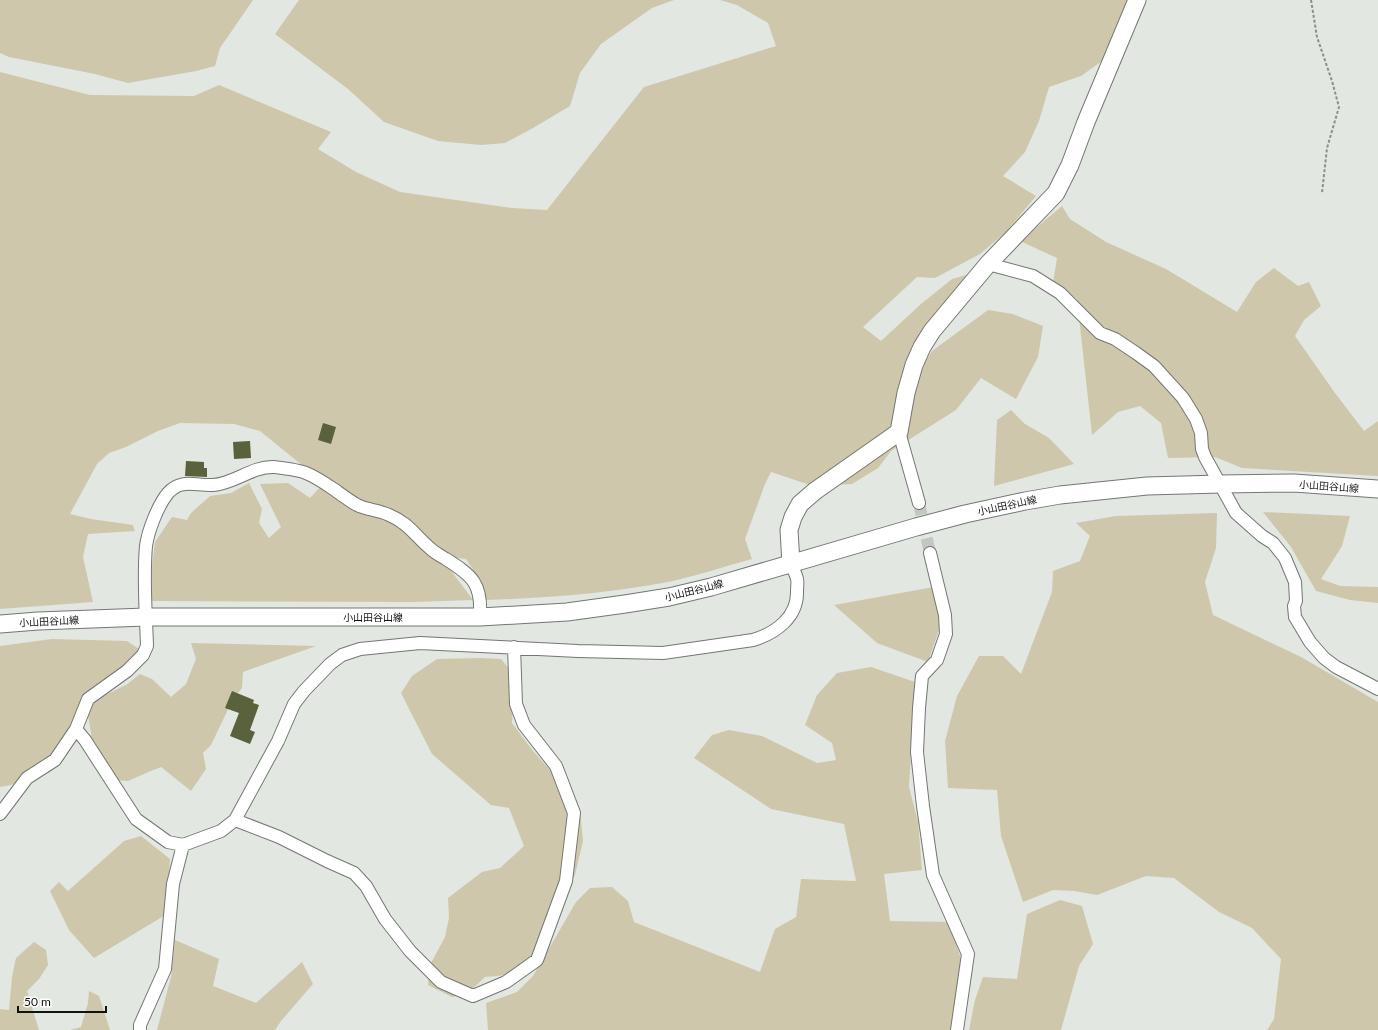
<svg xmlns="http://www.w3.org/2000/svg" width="1378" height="1030" viewBox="0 0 1378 1030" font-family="Lato,'Noto Sans JP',sans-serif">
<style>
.green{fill:#cec7ab}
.building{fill:#59613d}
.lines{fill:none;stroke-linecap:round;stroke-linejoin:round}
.street-tunnel{stroke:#c2c7c2;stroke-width:12;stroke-dasharray:12 6;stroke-linecap:butt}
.street-casing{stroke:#737773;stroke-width:14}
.secondary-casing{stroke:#737773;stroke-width:19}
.path{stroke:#8b8e8a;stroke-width:2;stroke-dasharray:3 2;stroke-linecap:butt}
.street{stroke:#fff;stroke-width:12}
.secondary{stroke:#fff;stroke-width:17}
.labels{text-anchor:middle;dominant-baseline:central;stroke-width:4;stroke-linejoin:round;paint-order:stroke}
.street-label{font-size:10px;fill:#101210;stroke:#fff}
</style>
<rect width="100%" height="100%" fill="#e2e7e1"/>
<path class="green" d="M0 0H253L220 48 215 66 196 71 128 83 95 74 9 57 0 53Z
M299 0H674L652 8 601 44 580 73 570 106 533 128 505 143 481 145 438 141 384 122 348 89 275 34Z
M720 0H1133L1119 49 1081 76 1049 87 1039 121 1025 152 1003 176 1036 196 1006 232 980 254 935 278 917 277 863 327 881 341 921 304 952 279 977 272 925 329 918 373 932 351 988 310 1013 314 1043 326 1038 357 1016 399 981 378 956 410 891 451 878 468 852 484 813 486 771 472 765 484 745 539 752 559C726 566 699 575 673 581 611 593 549 598 486 600L481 582 466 559 444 556 449 568 473 600 413 602 152 601V566L155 542 172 517 187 520 191 513 210 496 231 493 249 483 262 509 259 523 269 538 281 527 260 484 288 483 310 498 324 483 260 431 234 424 180 423 158 431 126 447 109 453 97 464 70 514 91 519 133 525 135 531 88 534 83 557 93 602 0 609V72L90 95 194 96 219 85 331 132 318 149 356 172 400 192 512 208 547 210 644 87 776 46 768 23 737 5Z
M1062 206 1070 219 1106 242 1166 269 1237 312 1256 282 1274 268 1298 286 1309 282 1321 306 1304 320 1295 336 1335 393 1364 431 1378 421V476L1242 468 1215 457 1168 458 1161 423 1140 406 1118 412 1092 435 1077 299 1053 283 1057 258 1020 241Z
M1011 410 1025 424 1049 438 1074 464 994 486 997 420Z
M1263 512 1350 516 1342 546 1321 579 1340 586 1378 587V603L1350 600 1316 591 1291 547Z
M1217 513 1216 548 1205 582 1213 615 1301 657 1378 702V1030H1267L1274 1019 1281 959 1252 928 1219 912 1174 878 1146 876 1097 895 1074 891 1053 890 1023 902 1001 836 997 790 948 788 945 741 957 696 979 656H1003L1021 674 1052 592 1053 571 1080 561 1090 536 1076 523 1116 516Z
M934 587 942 621 928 662 877 643 834 605Z
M52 639 127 641 139 649 141 656 99 686 65 749 30 777 11 785 0 787V646Z
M191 643 316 646 243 672 242 688 232 701 211 745 203 753 206 769 191 791 161 767 146 773 128 781 111 780 91 754V733L87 710 101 697 126 685 140 674 152 679 171 697 186 684 196 659Z
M481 658 501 659 514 675 512 723 533 751 566 788 580 810 583 841 575 875 562 905 520 974 485 977 467 994 452 997 428 985 430 965 445 937 449 918 448 898 482 872 500 868 524 846 509 808 491 805 432 754 401 693 412 676 437 659Z
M871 667 915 682 909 787 918 822 922 870 884 874 890 921 949 922 960 956 964 981 960 1030H488L486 1003 517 992 533 976 576 902 590 888 612 887 628 901 634 922 760 972 775 929 796 917 801 879 856 881 844 824 771 809 694 758 712 735 729 730 762 736 817 763 836 760 832 743 805 725 817 695 837 673Z
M141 836 170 859 167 914 94 958 69 930 50 891 59 882 68 891 124 841Z
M1060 900 1082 906 1093 944 1079 966 1061 1030H969L975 1000 983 977 1017 979 1027 914Z
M175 940 219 959 213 986 256 1003 302 962 313 984 281 1021 275 1030H157L171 977Z
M34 942 46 950 48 965 39 979 27 991 39 1030H0V1009L9 1010 12 977 16 958Z
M89 991 99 996 110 1030H70L81 1027 88 1003Z"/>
<path class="building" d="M323 423 336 427 331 444 318 440Z
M250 441 251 458 234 459 233 442Z
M186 461 204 462V468H207V477L185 476Z
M232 691 254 700 253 703 259 705 250 730 255 732 250 744 230 736 239 713 225 708Z"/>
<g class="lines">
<path class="street-tunnel" d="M919 503 930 553"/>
<g class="street-casing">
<path id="street" d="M988 264 1033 276 1060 293 1100 333 1115 339 1136 353 1154 366 1183 398 1196 419 1201 433 1202 449 1205 457 1236 513 1262 536 1273 543 1285 558 1295 582 1296 601 1294 606 1295 617 1310 642 1324 658 1336 667 1378 689
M899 432 919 503
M930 553 945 615 946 634 937 660 922 676 919 708 917 752 923 806 933 875 968 954 957 1030
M76 729 88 699 127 671 143 655 147 646C146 613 143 579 146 546 148 531 158 505 168 493 181 478 196 486 213 485 234 484 252 466 274 467 282 468 299 470 306 473 316 477 326 484 335 490 342 495 350 501 357 505 367 510 379 510 389 515 409 523 416 537 431 549 435 553 441 556 446 559 473 576 482 584 480 617
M0 814 27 778 55 760 76 729 85 740 136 819 168 842 183 845 221 831 235 820 278 741 294 704 304 691 330 664 342 655 360 649 420 643 578 651 663 653 753 640C776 633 798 617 797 591 797 587 798 582 797 579 796 574 793 569 791 564
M235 820 279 837 327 861 354 873 366 886 385 919 410 951 441 982 473 996 506 982 537 960 566 881 574 813 556 766 524 725 516 704 514 647
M140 1030V1025L165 969 173 884 183 845"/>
</g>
<g class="secondary-casing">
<path id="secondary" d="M791 564 789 530 793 517 800 504 815 491 899 432 906 393 914 365 922 347 932 331 988 264 1056 193 1070 165 1086 122 1137 0
M0 624 38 621 146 617H480L567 612 625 604 669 597 711 587 916 527 965 514 1025 501 1060 495 1147 486 1221 484 1294 483 1378 489"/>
</g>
<path class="path" d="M1311 0 1317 37 1332 81 1339 107 1327 148 1322 193"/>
<use href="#street" class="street"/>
<use href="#secondary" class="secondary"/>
</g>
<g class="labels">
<g class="street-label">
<text transform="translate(1329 486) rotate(4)">小山田谷山線</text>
<text transform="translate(1007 505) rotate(-12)">小山田谷山線</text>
<text transform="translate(694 590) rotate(-14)">小山田谷山線</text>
<text x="373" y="617">小山田谷山線</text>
<text transform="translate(49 621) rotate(-3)">小山田谷山線</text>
</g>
</g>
<path d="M18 1006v6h88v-6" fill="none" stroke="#101210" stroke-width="2"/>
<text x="24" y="1006" font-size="12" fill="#101210" stroke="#ffffff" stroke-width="3" paint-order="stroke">50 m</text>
</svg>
